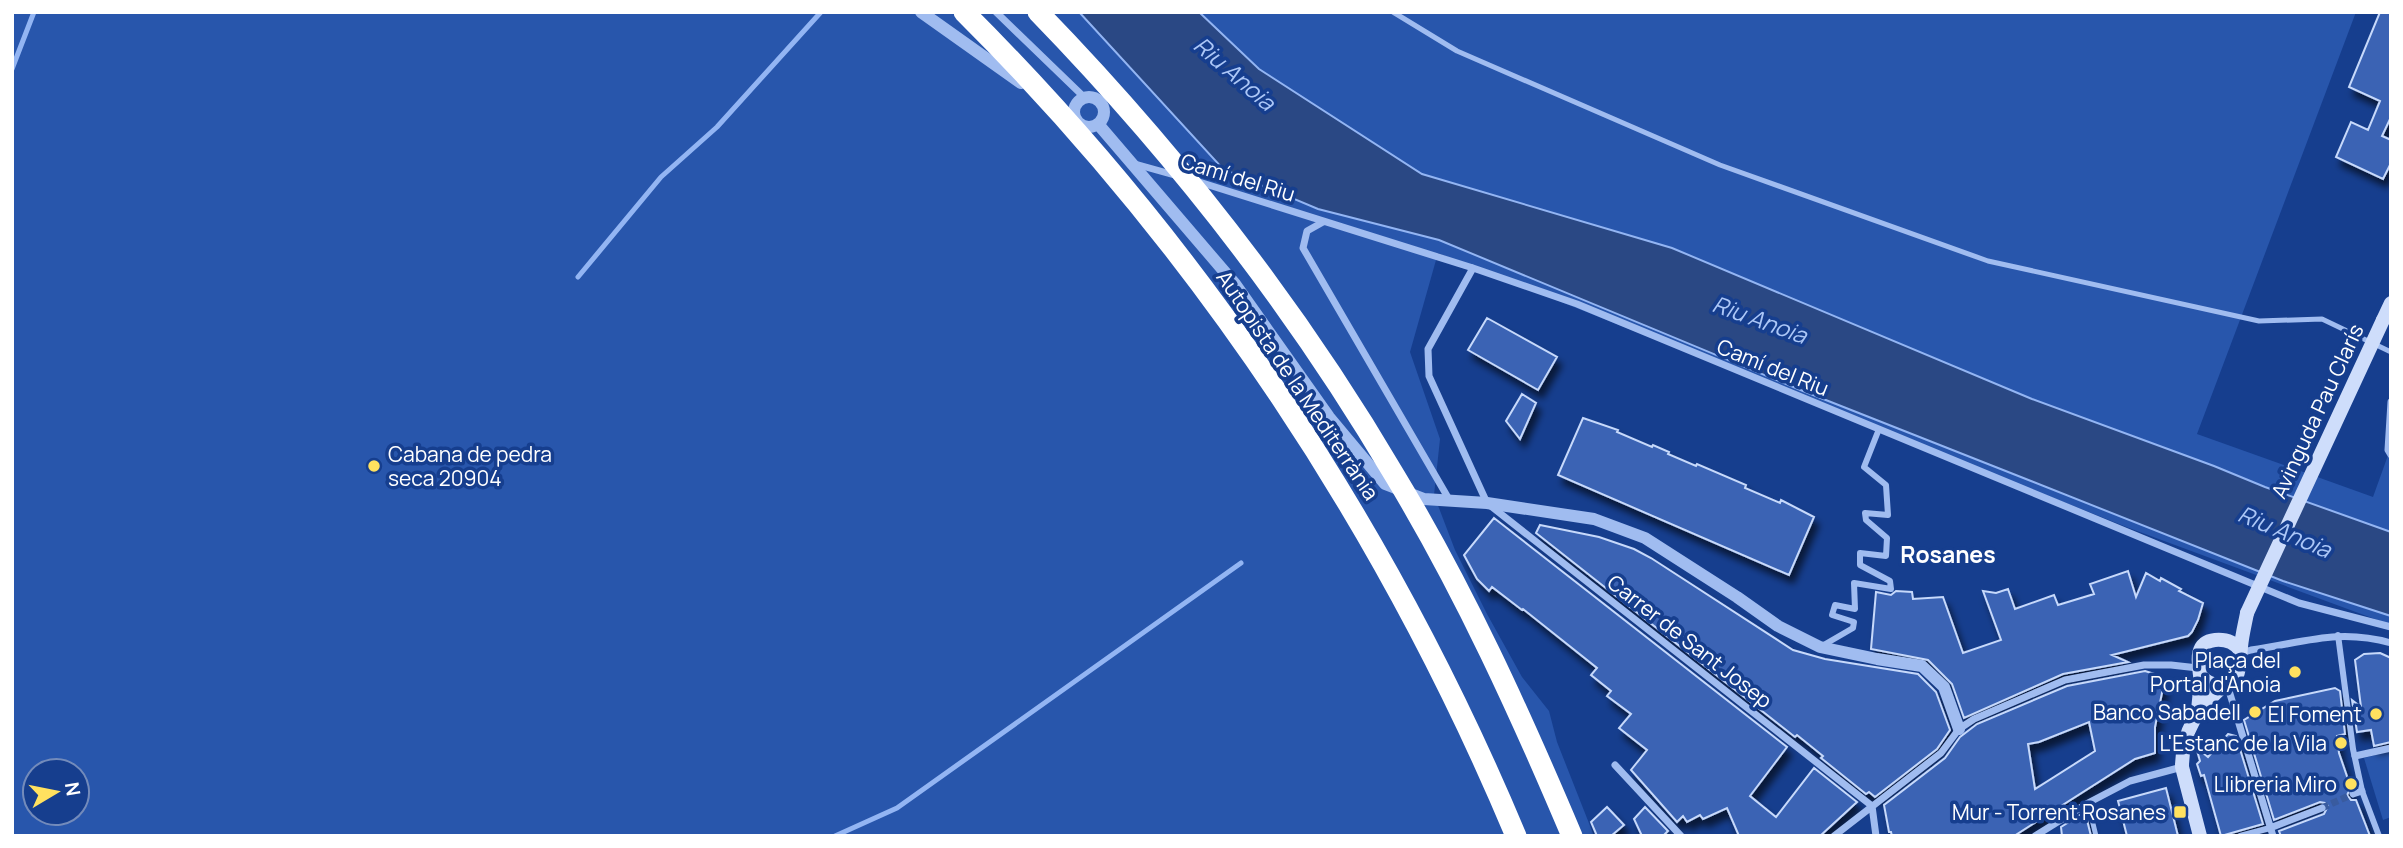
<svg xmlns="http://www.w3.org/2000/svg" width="2403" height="848" viewBox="0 0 2403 848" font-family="Manrope,sans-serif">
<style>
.green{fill:#2856ac;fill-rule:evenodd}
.water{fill:#2a4884;stroke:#93b5f3;stroke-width:2}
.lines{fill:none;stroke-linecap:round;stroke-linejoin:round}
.stream{stroke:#93b5f3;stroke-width:5}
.building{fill:#3a64b4;stroke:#c7d9fb;stroke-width:2;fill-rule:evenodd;filter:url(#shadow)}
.minor-tunnel{stroke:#395b9f;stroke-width:7;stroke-dasharray:7 3.5;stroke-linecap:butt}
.service{stroke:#a0bcf0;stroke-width:5}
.pedestrian{stroke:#a0bcf0;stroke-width:6}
.minor{stroke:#a0bcf0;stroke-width:7}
.tertiary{stroke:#a0bcf0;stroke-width:12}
.secondary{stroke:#ceddfb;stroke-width:14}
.secondary-bridge{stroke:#ceddfb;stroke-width:14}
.motorway-bridge{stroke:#fff;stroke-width:21}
.poi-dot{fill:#ffe15f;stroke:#163e8e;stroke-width:2.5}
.labels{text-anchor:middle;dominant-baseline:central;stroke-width:7;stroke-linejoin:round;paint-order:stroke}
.street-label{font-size:21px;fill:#fff;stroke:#163e8e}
.poi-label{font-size:21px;fill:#fff;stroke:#163e8e;text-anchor:end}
.water-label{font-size:23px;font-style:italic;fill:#acc7f7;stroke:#163e8e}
.neighbourhood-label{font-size:23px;font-weight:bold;fill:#fff;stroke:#163e8e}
</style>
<defs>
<filter id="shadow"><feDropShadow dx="4.5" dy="8" stdDeviation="3.5" flood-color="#0009"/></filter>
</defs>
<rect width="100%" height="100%" fill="#163e8e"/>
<path class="green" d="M12 12H1079L1223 169 1318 209 1439 240 1803 391 2031 481 2283 581 2391 616V625L2129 528 1438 253 1410 352 1440 439 1434 495 1455 550 1487 614 1522 677 1549 711 1557 742 1594 836H12ZM35 771H77V813H35Z
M1199 12H2356L2197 434 2373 497 2391 447V532L2265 487 2214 466 2032 399 1672 248 1422 174 1259 69Z
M2391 751V817L2383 820 2364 758Z"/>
<path class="water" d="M1079 12H1199L1259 69 1422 174 1672 248 2032 399 2214 466 2265 487 2391 532V616L2283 581 2031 481 1803 391 1439 240 1318 209 1223 169Z"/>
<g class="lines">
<path class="stream" d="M12 69 34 12
M578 277 661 177 717 127 821 12
M835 836 897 808 1241 563"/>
</g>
<path class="building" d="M2380 12H2391V117L2382 136 2391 140V163L2383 179 2336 157 2351 122 2368 130 2380 101 2349 87Z
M1487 318 1557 357 1538 390 1468 350Z
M1522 394 1536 403 1520 439 1506 421Z
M1583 418 1618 430 1617 432 1652 447 1653 445 1669 452 1668 454 1696 466 1697 464 1746 485 1745 488 1780 503 1781 500 1814 517 1789 575 1558 475Z
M1494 518 1787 747 1750 796 1776 817 1814 768 1857 802 1820 836H1739L1727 808 1703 819 1700 815 1687 822 1683 816 1677 822 1631 770 1647 750 1619 728 1631 714 1607 696 1611 691 1591 675 1597 668 1523 609 1522 610 1492 587 1489 591 1477 579 1464 555Z
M1540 525 1599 537 1634 549 1651 558 1793 650 1825 659 1918 674 1936 692 1950 730 1937 749 1875 797 1869 792 1866 794 1821 758 1823 756 1797 735 1795 737 1536 533Z
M2128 571 2136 597 2146 573 2160 581 2161 578 2181 589 2179 591 2203 603 2198 620 2192 632 2188 636 2112 655 2128 662 2063 674 1964 718 1952 684 1928 660 1871 649 1876 592 1891 595 1896 591 1912 592 1913 599 1943 597 1963 653 2001 640 1983 591 1996 593 2008 589 2015 609 2054 595 2058 605 2094 594 2090 584Z
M2380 653 2391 658V742L2374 746 2371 730 2357 732 2352 700 2361 707 2355 660 2364 654Z
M2145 671 2161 676 2163 688 2155 727V753L2135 759 2014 836H1892L1891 832H1889L1884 805 1945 758 1960 737 1977 724 2067 686ZM2089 722 2095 751 2035 789 2028 744 2039 742Z
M2335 688 2340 691 2345 734 2337 736 2339 753 2351 788 2347 795 2351 800H2356L2370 836H2281L2279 831 2324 814 2328 806 2325 803 2320 802 2274 820 2244 720 2275 701Z
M2228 734 2236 736 2263 824 2221 836 2204 775 2201 776 2197 764 2200 761 2196 747 2208 757Z
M2166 788 2178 836H2127L2118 801Z
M1607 807 1624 825 1611 836H1597L1591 822Z
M1645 807 1668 831 1663 836H1642L1634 819Z
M2085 812 2091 836H2062L2061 827Z"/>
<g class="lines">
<path class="minor-tunnel" d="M2322 808 2353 794"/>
<path class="service" d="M1393 12 1457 51 1720 165 1988 261 2259 321 2322 319 2391 352
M2088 803 2096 836"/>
<path class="pedestrian" d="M2338 635 2353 749 2362 791 2379 836
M1822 646 1853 628 1854 622 1832 615 1835 605 1855 609 1854 583 1891 589 1890 581 1860 565V553L1886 556 1887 538 1866 520 1865 513 1888 515 1886 485 1864 467 1879 429
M2240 836 2270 828"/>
<path class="minor" d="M996 12 1085 98
M1135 164 1178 176
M1196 181 1473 268 1577 304 2299 603 2391 627
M1323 222 1307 231 1303 248 1450 501
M1473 268 1428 349 1429 376 1487 503 1872 806
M2391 402 2388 450 2391 455
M2241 653 2251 650C2303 643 2337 628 2391 643
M2227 684 2273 836
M2355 756 2391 748
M1615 765 1681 836
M2353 794 2362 791
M1872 806 1876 836
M2270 828 2322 808
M1834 836 1941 753 1959 729 1974 719 2065 680 2144 665H2171L2198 668
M2035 836 2088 803 2130 781 2182 767"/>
<path class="tertiary" d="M921 12 1021 83
M1074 112a15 15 0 1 1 30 0a15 15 0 1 1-30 0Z
M1098 124 1235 284 1329 417 1385 484 1424 499 1487 503 1594 519 1645 538 1737 597 1778 626 1820 647 1877 659 1922 666 1944 687 1959 729"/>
<path class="secondary" d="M2383 320 2391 303
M2200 675C2205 681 2211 685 2219 685 2243 685 2239 662 2241 647 2242 635 2245 624 2247 613
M2198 710C2199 699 2201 686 2200 675 2198 661 2195 642 2215 640 2226 639 2234 642 2240 650
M2200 836 2182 767C2182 730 2198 709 2224 685"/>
<path class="secondary-bridge" d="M2247 613 2383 320"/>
<path class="motorway-bridge" d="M964 12C1201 248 1387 528 1516 836
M1038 12C1174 152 1296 308 1395 476 1464 590 1520 713 1572 836"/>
</g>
<g class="poi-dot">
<circle cx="374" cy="466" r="7"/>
<circle cx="2295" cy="672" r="7"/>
<circle cx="2255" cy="712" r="7"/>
<circle cx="2376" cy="714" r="7"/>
<circle cx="2341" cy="743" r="7"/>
<circle cx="2351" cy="784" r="7"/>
<rect x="2173" y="805" width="14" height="14" rx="3.5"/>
</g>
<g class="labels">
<g class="street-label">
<text transform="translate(1238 177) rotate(17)">Camí del Riu</text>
<text transform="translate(1773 367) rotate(22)">Camí del Riu</text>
<text transform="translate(1298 385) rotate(56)">Autopista de la Mediterrània</text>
<text transform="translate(2317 411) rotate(-65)">Avinguda Pau Clarís</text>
<text transform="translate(1690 641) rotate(38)">Carrer de Sant Josep</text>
</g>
<g class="poi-label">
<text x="388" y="454" text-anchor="start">Cabana de pedra<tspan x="388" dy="24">seca 20904</tspan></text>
<text x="2281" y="660">Plaça del<tspan x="2281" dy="24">Portal d'Anoia</tspan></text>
<text x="2241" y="712">Banco Sabadell</text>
<text x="2362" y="714">El Foment</text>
<text x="2327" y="743">L'Estanc de la Vila</text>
<text x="2337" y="784">Llibreria Miro</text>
<text x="2166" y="812">Mur - Torrent Rosanes</text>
</g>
<g class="water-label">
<text transform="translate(1235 73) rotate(41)">Riu Anoia</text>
<text transform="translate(1760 319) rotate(20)">Riu Anoia</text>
<text transform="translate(2285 531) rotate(23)">Riu Anoia</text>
</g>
<g class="neighbourhood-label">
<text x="1948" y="554">Rosanes</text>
</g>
</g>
<rect width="2403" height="848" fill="none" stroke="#ffffff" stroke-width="28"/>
<g transform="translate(56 792) rotate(80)"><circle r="33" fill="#163e8e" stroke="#738bbb" stroke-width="2"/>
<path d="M0-5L12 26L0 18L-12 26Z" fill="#ffe15f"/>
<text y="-10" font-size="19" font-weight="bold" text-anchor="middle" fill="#ffffff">N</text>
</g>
</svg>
